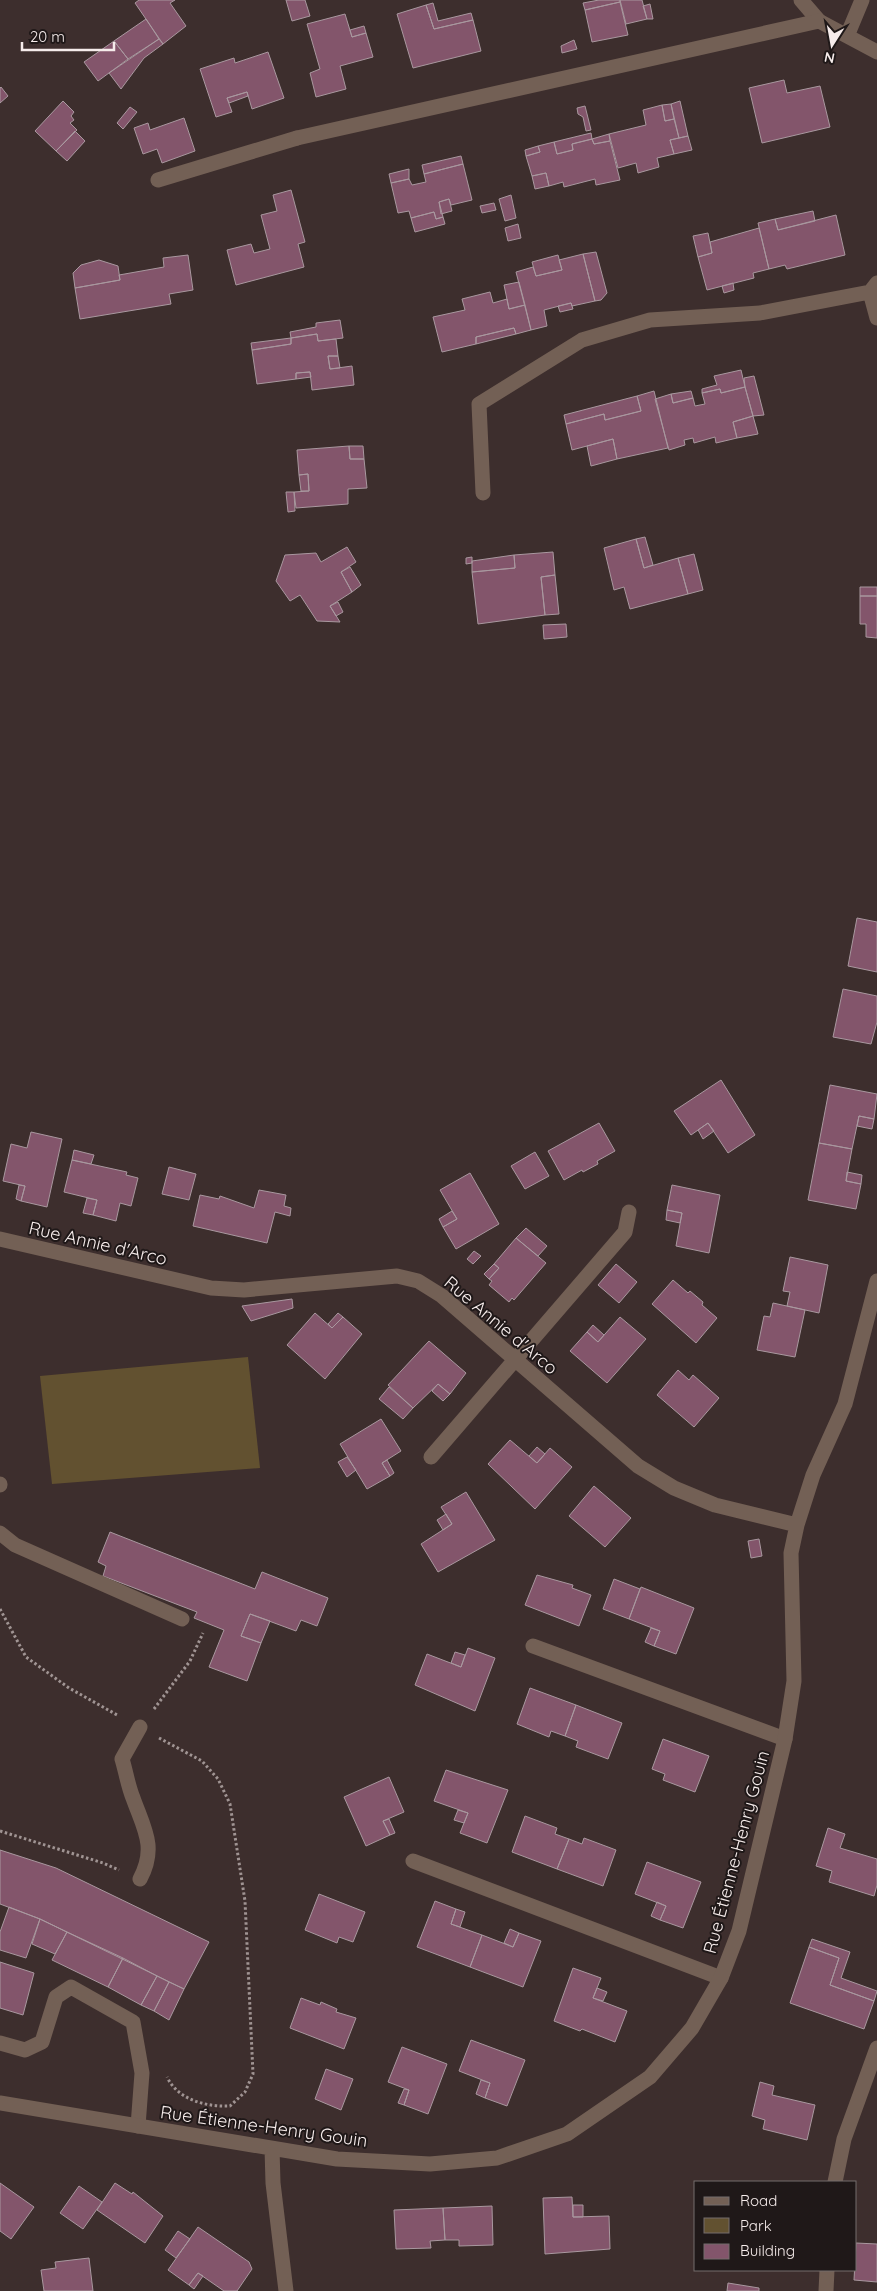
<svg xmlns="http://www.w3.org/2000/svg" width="877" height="2291" viewBox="0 0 877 2291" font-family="Quicksand,sans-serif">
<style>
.green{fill:#625130}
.building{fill:#83556b;stroke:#a9989f}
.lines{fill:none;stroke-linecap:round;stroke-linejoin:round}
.path{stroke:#a09493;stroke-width:3;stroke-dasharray:2.5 2.5;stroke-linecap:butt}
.lane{stroke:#736055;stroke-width:15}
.street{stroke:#736055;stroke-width:15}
.labels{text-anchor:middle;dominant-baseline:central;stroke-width:4;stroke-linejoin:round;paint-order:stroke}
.street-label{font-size:18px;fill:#f6eceb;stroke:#1f1818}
</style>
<rect width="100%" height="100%" fill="#3d2e2d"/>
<path class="green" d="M248 1357 260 1468 52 1484 40 1376Z"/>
<path class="building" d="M139 0H175L170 3 186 26 163 44 135 3Z
M286 0H305L310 16 292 21Z
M599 0H620V2L585 10 583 3Z
M620 0H642L647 19 626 24Z
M620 2 628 35 592 42 585 10Z
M433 3 438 21 471 13 473 20 434 29 426 5Z
M650 4 653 19H647L643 6Z
M426 5 434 29 473 20 481 51 413 68 397 14Z
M345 14 352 37 366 33 373 57 340 66 346 89 316 97 310 73 320 69 307 24Z
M146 19 159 39 128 59 114 41Z
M364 26 366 33 352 37 350 30Z
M159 39 163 44 144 58 121 89 109 73Z
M574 40 577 49 562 53 561 46Z
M114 41 128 59 98 81 84 62Z
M268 52 284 98 252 109 247 92 227 98 232 112 216 117 200 69 234 58 235 63Z
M784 80 787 93 820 86 830 127 762 143 749 88Z
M1 87 8 96 0 103V88Z
M247 92 248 96 229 103 227 98Z
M63 101 74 112 71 116 74 120 70 123 77 130 56 151 35 131Z
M680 101 688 136 679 138 671 104Z
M671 104 674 119 665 121 662 105Z
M662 105 665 121 674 119 679 138 670 140 674 154 657 158 659 167 638 173 636 163 618 168 609 134 646 125 643 110Z
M585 106 591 130 586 131 583 117 578 114 577 108Z
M130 107 137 112 123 129 117 123Z
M184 118 195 151 162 163 157 149 143 154 134 128 148 123 150 130Z
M75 131 85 141 67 161 56 151Z
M591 133 592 139 572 144 573 150 557 154 554 142Z
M609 134 610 141 594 144 592 139Z
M688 136 692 150 674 154 670 140Z
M592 139 594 144 610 141 620 180 596 185 595 179 564 187 563 182 549 186 546 173 532 176 526 156 540 152 538 146 554 142 557 154 573 150 572 144Z
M538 146 540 152 526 156 525 150Z
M461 156 463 164 424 174 422 165Z
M463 164 472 200 451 205 449 199 439 202 443 217 436 219 434 212 411 218 409 211 398 213 391 183 409 179 412 185 426 182 424 174Z
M409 169V179L391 183 389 174Z
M546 173 549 186 535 189 532 176Z
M291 190 305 242 298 244 304 267 236 285 227 250 251 244 254 253 270 249 261 215 277 211 273 195Z
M511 195 516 218 505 221 499 199Z
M449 199 452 211 441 214 439 202Z
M494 203 496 210 482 213 480 206Z
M813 211 815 221 778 230 775 219Z
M434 212 436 219 443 217 445 224 415 232 411 218Z
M836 215 845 255 787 269 785 265 769 269 758 223 775 219 778 230Z
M518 224 521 238 508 241 505 228Z
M759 228 769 269 753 273 754 278 707 290 698 257 712 253 710 242Z
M708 233 712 253 698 257 693 236Z
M596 252 607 293 601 300 595 301 583 254Z
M583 254 595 301 572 306 571 303 544 310 547 326 531 330 516 272 533 267 536 276 562 270 559 260Z
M188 255 193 290 169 294 171 304 80 319 75 288 120 280 119 275 164 267 163 258Z
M558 255 562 270 536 276 532 262Z
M99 260 118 266 120 280 75 288 73 273 81 265Z
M519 282 525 305 509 309 504 285Z
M733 283 734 290 724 293 722 286Z
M490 292 493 303 507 299 509 309 525 305 531 330 516 334 514 328 476 337V344L442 352 433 317 465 310 462 299Z
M571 303 573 309 560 312 558 306Z
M340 320 343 338 318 341 317 334 291 338 290 332 316 327V323Z
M514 328 516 334 476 344V337Z
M317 334 318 341 336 339 338 356H328L330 369 352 366 354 385 312 390 310 372 296 373V379L257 384 252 350 291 344V338Z
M291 338V344L252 350 251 343Z
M328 356H338L340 368 330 369Z
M741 370 745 387 721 393 720 389 702 393V389L717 385 714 376Z
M310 372 311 377 296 379V373Z
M754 376 764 415 753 416 745 387 744 378Z
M745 387 753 416 733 422 737 438 716 443 715 437 694 443 693 438 684 440 685 445 669 450 655 399 671 394 673 403 693 398 695 406 705 404 702 393 720 389 721 393Z
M654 391 668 448 617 459 613 439 572 450 566 424 604 414 605 420 641 411 637 396Z
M691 391 693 398 673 403 671 394Z
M637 396 641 411 605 420 604 414 566 424 564 415Z
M753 416 758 434 737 438 733 422Z
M613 439 617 459 591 466 587 446Z
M349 446 350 459H364L367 488 348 489V504L296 508 294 492 309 491 308 474 299 475 297 450Z
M349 446H363L364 459H350Z
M308 474 309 491H301L299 475Z
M286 492H294L295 511 288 512Z
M645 537 653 565 644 568 636 539Z
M636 539 644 568 678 558 688 594 630 609 624 587 614 590 604 548Z
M347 547 356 562 341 572 352 592 330 606 340 622 317 621 300 595 290 601 276 581 285 555 316 553 321 562Z
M553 552 555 575 541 577 545 615 478 624 472 572 515 568 514 555Z
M694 554 703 590 688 594 678 558Z
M514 555 515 568 472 572V561Z
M472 557V563L466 564V558Z
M350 567 361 585 352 592 341 572Z
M555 575 559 614 545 615 541 577Z
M860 587H877V596H860Z
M860 596H877V638L866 637V624H860Z
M338 602 343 612 336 616 330 606Z
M566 624 567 637 544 639 543 625Z
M857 918 877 922V972L848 966Z
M843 989 877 996V1022L871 1044 833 1037Z
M721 1080 755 1135 728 1153 708 1123 691 1135 674 1111Z
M830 1085 877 1094 874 1119 859 1116 852 1149 819 1143Z
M859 1116 874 1119 872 1129 857 1126Z
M599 1123 615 1151 597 1161 598 1164 583 1172 582 1170 564 1180 548 1151Z
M708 1123 714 1131 703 1139 698 1130Z
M31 1132 62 1139 47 1207 21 1201 25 1186 3 1181 11 1144 27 1148Z
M819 1143 852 1149 846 1181 861 1184 856 1209 808 1200Z
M74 1150 94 1155 91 1164 72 1160Z
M535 1152 549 1176 525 1189 511 1166Z
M72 1160 127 1172 126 1175 138 1178 131 1206 120 1203 116 1221 93 1215 97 1200 64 1192Z
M169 1167 196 1174 189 1200 162 1194Z
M847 1172 862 1175 861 1184 846 1181Z
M470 1173 499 1224 456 1249 443 1227 457 1219 440 1190Z
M19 1185 25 1186 21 1201 16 1199Z
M672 1185 720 1195 709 1253 676 1246 682 1213 667 1210Z
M259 1190 286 1195 284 1206 291 1208 290 1216 275 1212 267 1243 193 1226 200 1195 219 1199 220 1196 254 1208Z
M87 1198 97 1200 93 1215 83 1213Z
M667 1210 682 1213 680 1223 666 1220Z
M452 1211 457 1219 443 1227 439 1219Z
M526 1228 547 1246 538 1256 516 1238Z
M516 1238 546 1263 514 1300 512 1298 509 1302 489 1285 492 1281 489 1279 499 1268 494 1264Z
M474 1251 481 1256 473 1264 467 1259Z
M790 1257 828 1265 819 1313 787 1306 790 1292 783 1291Z
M494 1264 499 1268 489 1279 484 1274Z
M616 1264 637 1282 619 1303 598 1285Z
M673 1280 688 1293 690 1291 703 1302 702 1305 717 1318 696 1343 652 1304Z
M292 1299 293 1308 251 1321 242 1306Z
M773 1303 805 1310 795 1357 757 1350 764 1316 770 1317Z
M315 1313 332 1328 343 1317 362 1334 325 1379 287 1345Z
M338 1313 343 1317 332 1328 328 1324Z
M620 1317 646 1339 607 1383 570 1351 587 1332 598 1342Z
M593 1325 604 1335 598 1342 587 1332Z
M429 1341 466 1373 450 1394 438 1384 413 1408 388 1385Z
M678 1370 689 1380 693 1375 719 1398 694 1427 657 1395Z
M438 1384 450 1394 443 1401 432 1391Z
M389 1387 413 1408 403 1419 379 1399Z
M381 1419 401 1451 382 1463 390 1476 367 1489 340 1444Z
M510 1440 537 1463 550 1448 572 1467 535 1509 488 1464Z
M537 1447 545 1454 537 1463 529 1456Z
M347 1457 356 1470 347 1477 338 1462Z
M387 1460 394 1473 390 1476 382 1463Z
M594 1486 631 1518 605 1547 569 1516Z
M466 1492 495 1540 438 1572 421 1544 452 1524 441 1507Z
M446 1514 452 1524 443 1530 437 1520Z
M110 1532 255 1589 262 1572 328 1598 317 1626 301 1620 296 1631 250 1614 241 1636 261 1643 247 1681 209 1667 224 1630 194 1618 197 1612 103 1576 106 1566 98 1562Z
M759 1539 762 1556 751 1558 748 1541Z
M537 1575 573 1585 572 1588 591 1595 579 1626 525 1605Z
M614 1579 640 1589 629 1619 603 1609Z
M641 1587 694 1608 676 1654 654 1646 660 1631 629 1619Z
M250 1614 270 1621 261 1643 241 1636Z
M651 1628 660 1631 654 1646 645 1642Z
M468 1648 495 1658 475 1711 415 1685 427 1654 461 1667Z
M455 1652 465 1655 461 1667 451 1663Z
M530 1688 576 1705 565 1736 551 1731 549 1737 517 1724Z
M576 1705 622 1723 608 1759 576 1747 578 1741 565 1736Z
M663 1739 709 1756 695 1792 663 1780 665 1774 652 1769Z
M446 1770 508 1790 487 1843 460 1833 468 1813 434 1801Z
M389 1777 404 1812 383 1821 390 1835 366 1846 344 1797Z
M458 1810 468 1813 464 1823 454 1820Z
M525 1816 557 1828 555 1834 569 1839 557 1869 512 1852Z
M389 1819 395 1833 390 1835 383 1821Z
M828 1828 845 1834 840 1848 877 1859V1885L874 1896 829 1882 832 1871 816 1866Z
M584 1838 616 1850 603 1886 557 1869 569 1839 582 1844Z
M0 1850 56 1868 209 1942 184 1989 40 1919 0 1904Z
M647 1862 701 1882 683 1928 660 1920 666 1906 635 1894Z
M319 1894 365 1912 353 1942 339 1937 337 1943 305 1930Z
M435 1901 456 1909 451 1924 482 1935 470 1967 417 1947Z
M657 1902 666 1906 660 1920 651 1916Z
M9 1907 40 1919 26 1958 0 1950V1932Z
M456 1909 465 1912 460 1927 451 1924Z
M40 1919 67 1932 55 1954 32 1944Z
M510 1929 519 1933 513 1947 504 1943Z
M67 1932 123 1958 108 1987 52 1960Z
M519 1933 541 1941 523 1987 470 1967 482 1935 513 1947Z
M812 1939 850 1952 841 1978 877 1991 874 2001 830 1985 839 1958 809 1947Z
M809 1947 839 1958 830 1985 874 2001 864 2029 790 2003Z
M123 1958 157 1976 141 2005 108 1987Z
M0 1962 34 1973 23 2015 0 2008Z
M573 1968 601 1978 593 1998 627 2011 615 2042 582 2029 580 2031 554 2021Z
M157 1976 169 1982 154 2011 141 2005Z
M169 1982 184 1989 169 2020 154 2011Z
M597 1988 607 1992 603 2001 593 1998Z
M301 1998 320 2005 321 2002 337 2009 336 2012 356 2018 344 2049 290 2028Z
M471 2040 525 2060 507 2106 485 2098 490 2083 459 2071Z
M402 2047 447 2064 428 2114 404 2105 409 2090 388 2082Z
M326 2069 353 2079 341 2110 315 2099Z
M481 2080 490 2083 485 2098 476 2094Z
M760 2082 774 2086 772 2095 815 2105 807 2140 763 2129 765 2120 752 2116Z
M404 2089 409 2090 404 2105 398 2103Z
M0 2183 34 2207 11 2239 0 2231Z
M115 2183 132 2194 133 2192 163 2216 145 2243 97 2210Z
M79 2186 102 2202 83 2229 60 2213Z
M572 2197 573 2217 609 2216 610 2249 545 2254 543 2198Z
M573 2205H583V2217H573Z
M492 2206 493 2245 459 2246V2240H445L443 2208Z
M443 2208 445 2240 430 2241 431 2248 396 2249 394 2210Z
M198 2227 249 2262 252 2269 237 2291H224L198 2273 189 2285 168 2270Z
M178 2231 190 2239 176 2258 165 2250Z
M856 2243 877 2244V2282L854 2280Z
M89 2258 93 2291H44L41 2270 56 2268 55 2262Z
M198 2273 203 2276 194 2289 189 2285Z
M728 2283 759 2288V2291H727Z"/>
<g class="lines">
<path class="path" d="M0 1609 26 1657 69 1688 119 1716
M154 1709 190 1661 203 1633
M159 1738 202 1761 218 1779 230 1804 245 1901 253 2074 245 2092 230 2106C206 2107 178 2100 167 2077
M0 1831 103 1863 119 1870"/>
<path class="lane" d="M801 0 819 21
M158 180 297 138
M0 1485V1484
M0 1533 15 1545 182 1619
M533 1646 785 1739
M140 1727 122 1759C126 1772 128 1786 133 1798 144 1829 157 1847 140 1879
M413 1861 721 1978
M0 2043 25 2050 42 2042 56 1997 71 1987 133 2022 142 2073 138 2126"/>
<path class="street" d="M862 0 847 36 877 52
M297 138 819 21 847 36
M877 283 870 292 877 318
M483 493 479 404 582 340 650 320 760 313 870 292
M0 1239 211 1288 244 1290 397 1276 418 1281 442 1296 638 1466 674 1488 715 1505 797 1525
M431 1457 625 1232 629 1212
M0 2103 337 2159 430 2164 497 2158 567 2134 650 2077 692 2028 721 1978 739 1931 785 1739 794 1681 791 1553 797 1525 813 1475 845 1404 877 1281
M272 2148 273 2183 286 2291
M835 2182 844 2139 877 2048
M826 2291 827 2270"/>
</g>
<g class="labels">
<g class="street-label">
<text transform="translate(98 1243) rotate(13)">Rue Annie d'Arco</text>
<text transform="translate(501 1325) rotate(40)">Rue Annie d'Arco</text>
<text transform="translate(736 1852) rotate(-75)">Rue Étienne-Henry Gouin</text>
<text transform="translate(264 2126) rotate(8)">Rue Étienne-Henry Gouin</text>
</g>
</g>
<rect x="694" y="2181" width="162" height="90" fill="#1f1818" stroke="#756d6c"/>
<rect x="704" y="2197" width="25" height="8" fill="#736055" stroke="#756d6c"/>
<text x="740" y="2206" font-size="15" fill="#f6eceb">Road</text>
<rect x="704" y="2218" width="25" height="15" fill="#625130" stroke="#756d6c"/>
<text x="740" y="2231" font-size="15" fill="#f6eceb">Park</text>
<rect x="704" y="2244" width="25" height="15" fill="#83556b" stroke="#756d6c"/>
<text x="740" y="2256" font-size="15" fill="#f6eceb">Building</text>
<g transform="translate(832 45) rotate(191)" stroke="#1f1818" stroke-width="4" paint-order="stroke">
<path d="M0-4L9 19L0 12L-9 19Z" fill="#f6eceb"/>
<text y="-8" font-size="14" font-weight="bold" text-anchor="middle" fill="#f6eceb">N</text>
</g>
<path d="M22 42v8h92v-8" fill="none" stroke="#f6eceb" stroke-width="2.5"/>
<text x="30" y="42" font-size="15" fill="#f6eceb" stroke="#1f1818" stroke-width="4" paint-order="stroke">20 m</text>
</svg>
